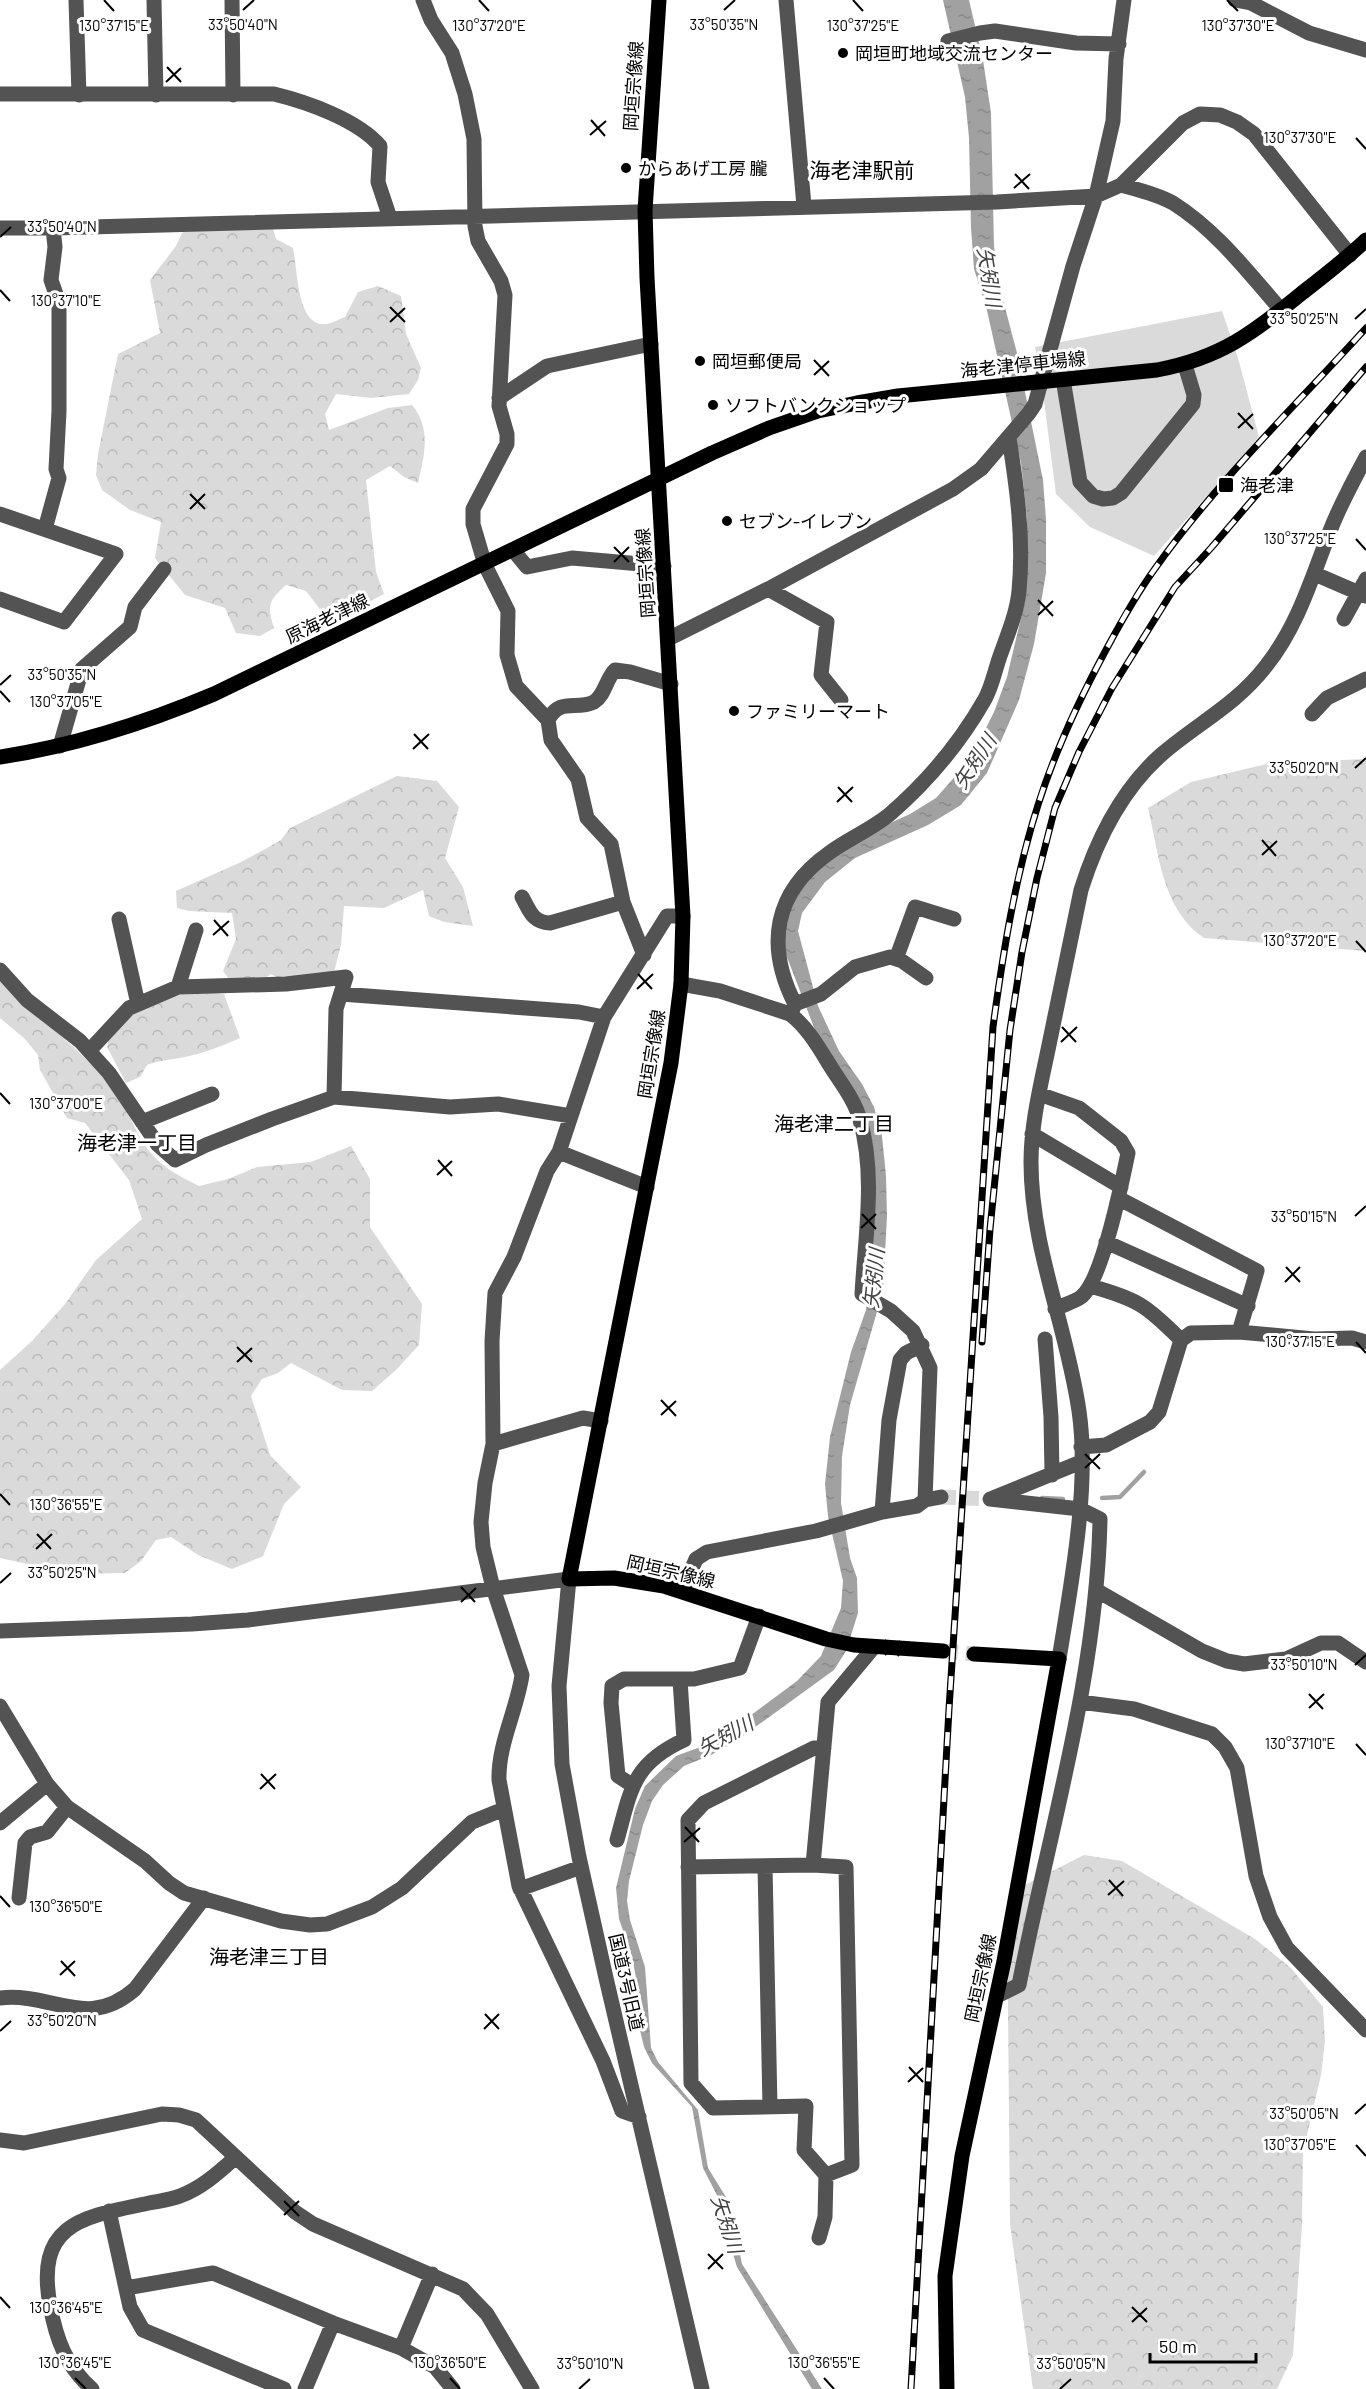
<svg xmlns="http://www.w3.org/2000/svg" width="1366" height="2389" viewBox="0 0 1366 2389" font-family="Barlow,'Noto Sans JP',sans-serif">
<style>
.forest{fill:url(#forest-crowns)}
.park{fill:#dadada}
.water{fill:url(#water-ripples)}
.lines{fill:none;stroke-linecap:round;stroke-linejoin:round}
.stream{stroke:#a1a1a1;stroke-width:4.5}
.minor-tunnel{stroke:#d9d9d9;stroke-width:15;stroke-dasharray:15 8;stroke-linecap:butt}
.major-tunnel{stroke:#d9d9d9;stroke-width:15;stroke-dasharray:15 8;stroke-linecap:butt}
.minor{stroke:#535353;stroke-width:15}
.major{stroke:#000;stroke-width:15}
.rail-casing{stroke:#000;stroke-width:7}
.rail{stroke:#fff;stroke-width:4.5;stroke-dasharray:14;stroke-linecap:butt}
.ticks{fill:none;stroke:#000;stroke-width:2}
.poi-dot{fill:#000;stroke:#fff;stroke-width:2}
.labels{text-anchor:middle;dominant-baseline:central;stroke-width:6;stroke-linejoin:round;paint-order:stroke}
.poi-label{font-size:18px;fill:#000;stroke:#fff;text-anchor:start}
.street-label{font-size:18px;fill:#000;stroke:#fff}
.water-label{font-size:20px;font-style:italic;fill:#424242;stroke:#fff}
.neighbourhood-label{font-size:20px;fill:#000;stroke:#fff}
.quarter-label{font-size:21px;fill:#000;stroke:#fff}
.ticks-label{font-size:15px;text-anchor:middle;fill:#000;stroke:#fff;stroke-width:6;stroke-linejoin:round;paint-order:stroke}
</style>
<defs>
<pattern id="forest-crowns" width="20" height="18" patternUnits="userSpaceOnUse" patternTransform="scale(1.5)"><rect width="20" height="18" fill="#dadada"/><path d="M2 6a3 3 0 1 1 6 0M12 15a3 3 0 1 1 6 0" fill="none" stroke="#b9b9b9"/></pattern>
<pattern id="water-ripples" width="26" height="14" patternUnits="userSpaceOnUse" patternTransform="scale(1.5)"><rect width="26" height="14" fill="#a1a1a1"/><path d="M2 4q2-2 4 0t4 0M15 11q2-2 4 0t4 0" fill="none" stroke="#898989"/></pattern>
</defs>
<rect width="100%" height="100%" fill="#fff"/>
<path class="forest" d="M195 225H272L276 239 293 248C298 269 296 328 327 324 333 323 339 319 345 317L358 292 378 286 401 296 406 334 421 368 418 380 409 394 371 398 336 394 325 414 329 430 388 408 412 405C432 429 424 456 418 483L404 477 390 466 366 480 376 572 384 594 357 608 326 617 306 591 286 585C268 601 267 606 274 628L260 636 236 633 225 608 185 595 155 558 161 522 130 510 102 490 96 475 98 454 118 354 160 333 150 280 176 246 182 233Z
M1366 759V951L1204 938C1162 910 1159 854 1148 808L1191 782 1271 763Z
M397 776 437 781 459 807 445 858 463 887 473 926 444 922 429 916 423 890 384 908 344 906 341 945 334 972 284 981 271 974 258 983H232L223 971 236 939 232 913 189 911 177 908 176 891 239 863 267 848 281 840 290 828Z
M0 978C34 1014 74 1044 107 1081 126 1101 133 1131 150 1152 163 1168 181 1177 199 1186L228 1179 257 1167 311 1162 351 1146 370 1179V1227L422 1304 419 1345 396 1370 372 1391 342 1390 291 1363 278 1373 262 1379 251 1396 270 1455 301 1487 284 1504 263 1556 232 1569 198 1555 171 1537 156 1540 141 1561 125 1573 74 1574 0 1558V1370L32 1341 65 1304 96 1260 142 1219 129 1180 85 1123 67 1118 40 1070 38 1055 25 1039 0 1018Z
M191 990 224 994 240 1038C222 1046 204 1053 185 1057 172 1060 160 1060 147 1065L140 1077 126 1083 107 1047 109 1037 132 1012Z
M1084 1855 1122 1861 1255 1939 1291 1968 1323 2007 1325 2041 1321 2075 1303 2152 1302 2225 1293 2355 1277 2389H1033L1010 2224 1007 1902 1019 1888Z"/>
<path class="park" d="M1222 311 1238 358 1259 437 1154 556 1090 527 1056 494 1042 385 1035 347Z"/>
<path class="water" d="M943 0H969L983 60 991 113 994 246 998 281 1017 353 1043 480 1046 520V573L1034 644 1019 700 987 773 961 805 928 825 855 858 825 882 802 913 798 931 818 1006 839 1051 862 1084 874 1107 882 1136 886 1176 887 1216 883 1291 850 1405 842 1456 841 1503 850 1558 857 1578 858 1613 846 1651 834 1670 736 1741 711 1755 684 1766 663 1785 652 1801 643 1825 629 1881 627 1901 630 1920 645 1967 651 2048 658 2062 698 2110 708 2168 729 2202 742 2264 822 2389H812L737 2267 728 2238 723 2207 703 2168 692 2107 652 2063 644 2047 639 2026 636 1978 632 1956 619 1919 616 1888 635 1809 645 1786 676 1756 711 1743 724 1735 797 1681 821 1656 841 1608 843 1581 828 1516 825 1484 830 1437 851 1352 866 1310 870 1282 873 1162 815 1030 785 952V928L791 902 810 877 839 852 875 830 910 814 936 798 959 772 977 746 994 712 1007 677 1025 601 1027 517 1021 463 986 306 974 269 971 228 969 138 965 97Z"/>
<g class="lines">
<path class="stream" d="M1042 1498 1063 1499
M1102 1498 1120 1497 1144 1472"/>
<path class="minor-tunnel" d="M941 1497 990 1499"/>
<path class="major-tunnel" d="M943 1651 974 1654"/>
<path class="minor" d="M76 0 79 95
M154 0 156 95
M232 0 233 95
M423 0 431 20 452 53 465 94 474 139 475 226 478 241 501 281 505 295 499 406 507 434V444L473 509V524L485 565 508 611 507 655 516 686 548 720 551 740 578 779 587 818 611 844 623 902 644 955
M786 0 804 206
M1235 0 1251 3 1309 33 1366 50
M948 41 980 33 995 31 1076 43 1119 44
M0 94H274C307 102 358 120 380 146L378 182 390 218
M1121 185C1139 190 1157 194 1173 203 1216 230 1248 272 1281 310
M0 228H53L997 202 1096 196 1121 185 1183 123 1200 114 1220 115 1237 122 1254 134 1350 255
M1063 379 1080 482 1093 496 1103 499 1113 498 1121 493 1193 404 1194 395 1185 365
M499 398 547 366 651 344
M0 514 116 554 64 622 0 599
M45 529 59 478 56 469 59 411V303L51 280 55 247 53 228
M513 550 527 567 572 558 664 566
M1315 574 1366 596
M768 589 827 622 821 675 841 700
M1344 619 1366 579
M668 639 768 589 953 489 981 469 1029 413 1035 404 1073 266 1096 196 1113 121 1116 59 1124 0
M1312 714 1327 698 1366 679
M548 720C560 697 576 711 594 702 605 695 606 679 615 670L630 672 671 684
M60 746 82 669 130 627 135 607 164 569
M522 897C530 911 532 922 550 923L623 902
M119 919 138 1004
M896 959 915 907 954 919
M0 970 27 1000 80 1041 109 1073 158 1145 175 1160 206 1145 272 1119 334 1097 450 1107 498 1104 571 1116
M681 984 720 991 790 1014C807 1027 818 1046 829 1064 840 1082 855 1100 860 1120 876 1175 865 1238 862 1294L891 1311 913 1331 930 1368 925 1500
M178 987 286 984 346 977 336 1009 334 1097
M341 994 579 1012 604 1017
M795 1004C765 945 774 892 829 853 848 839 872 829 890 814 928 781 960 743 985 699 992 686 995 670 1000 656 1007 636 1017 613 1019 591 1024 540 1017 488 1009 438
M792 1011 795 1004 821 994 855 967 890 957 902 961 926 978
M89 1051 129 1008 178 987 196 930
M1039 1094 1079 1108 1121 1141 1128 1153C1122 1182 1102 1281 1081 1297 1074 1302 1063 1305 1055 1309
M142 1122 212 1094
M1032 1134 1121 1187
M559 1152 647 1187
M1118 1198 1257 1271 1239 1332
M1106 1242 1248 1306
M1090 1286C1138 1299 1147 1306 1181 1340
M1045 1339 1051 1417 1052 1475
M493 1444 583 1418 601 1421
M1081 1447 1106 1445 1150 1422 1159 1412 1181 1340 1191 1333 1239 1332 1314 1339 1352 1338 1366 1342
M993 1498 1081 1462
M990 1499 1080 1509 1100 1519C1097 1678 1049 1831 1019 1985L997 1996
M882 1512 889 1420 900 1360 906 1353 922 1345
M683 1590 696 1559 707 1552 816 1531 882 1512 917 1506 925 1500 941 1497
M1096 1590 1202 1651 1227 1661 1244 1664 1286 1659 1321 1643H1338L1366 1662
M0 1631 192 1624 248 1620 569 1579 559 1686 562 1764 579 1857 606 1978 702 2389
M1059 1659C1071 1585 1090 1486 1079 1411 1067 1327 1031 1248 1031 1162 1031 1123 1041 1084 1049 1045 1060 994 1070 942 1081 890 1097 839 1121 790 1162 754 1198 723 1236 705 1266 666 1298 626 1312 577 1330 531 1340 505 1353 481 1366 457
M1080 1702 1134 1709 1212 1734 1225 1747 1237 1768 1256 1876 1270 1917 1287 1948 1366 2030
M0 1706 47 1784 67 1807 145 1861 169 1883 184 1893 281 1921 310 1925 327 1924 372 1907 402 1888 472 1822 504 1809
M632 1785 618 1776 611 1703 612 1686 624 1679H694L740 1668 759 1616
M0 1823 47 1784
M617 1840C631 1790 632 1764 684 1740L680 1680
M813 1865 828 1702 874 1647
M765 1866 770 2107
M688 1867 813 1865 846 1867 852 2165 826 2175
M520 1889 581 1867
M19 1898 25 1843 30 1837 47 1832 67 1807
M0 1998C53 1992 87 2031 135 1989L204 1898
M639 2117 622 2111 603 2061 519 1886 499 1780C498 1744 517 1710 522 1675L493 1588 483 1547 481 1522 485 1483 493 1444 492 1341 495 1293 514 1257 547 1171 559 1152 604 1017 667 916H683
M0 2140 24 2143 162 2114 179 2115 196 2120 295 2212 313 2224 463 2289 487 2314 532 2389
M109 2211 130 2307 143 2330 284 2389
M819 2238 825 2217 826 2175 804 2150 806 2106 713 2108 691 2083 688 1820 704 1803 814 1748H824
M126 2288 213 2273 333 2323 401 2348 435 2367 453 2389
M401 2348 432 2274
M92 2389C66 2366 56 2339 50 2305 35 2222 83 2217 149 2203 159 2201 170 2200 180 2196 202 2188 219 2172 236 2157
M305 2389 333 2323"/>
<path class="major" d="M659 0 645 210 647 278 683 916 681 984 671 1063 569 1579 614 1578 664 1586 826 1639 854 1645 943 1651
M0 757C74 746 145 723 214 694L712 453 769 428 818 411 857 403 898 396 1157 370C1221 358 1253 333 1302 293 1324 276 1346 259 1366 240
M947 2389 945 2276 962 2156 1004 1961 1059 1659 974 1654"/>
<g class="rail-casing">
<path id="rail" d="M982 1342 990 1229 1010 1030 1022 952 1037 878 1055 808 1079 752 1112 688 1175 587 1211 548 1366 367
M911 2389 949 1709 993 1027C1003 953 1015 877 1038 805 1055 751 1080 698 1107 648 1121 622 1136 595 1154 570 1214 485 1295 406 1366 328"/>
</g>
<use href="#rail" class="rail"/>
</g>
<path class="ticks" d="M104 0 114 11M479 0 489 11M853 0 863 11M1227 0 1238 11M243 10 254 0M724 10 735 0M167 67 181 82M166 82 181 68M591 120 605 136M590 135 606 121M1356 138 1366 149M1015 174 1029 189M1014 188 1030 174M0 237 11 227M0 290 10 301M390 307 405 322M1355 319 1366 309M390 322 405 308M814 360 829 376M814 375 829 361M1238 413 1253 429M1238 428 1253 414M190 494 205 509M190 509 205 494M1356 539 1366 550M614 547 629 562M614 562 629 547M1038 600 1053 616M1038 615 1053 601M0 685 11 675M0 691 10 702M414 734 428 749M413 749 429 734M1355 768 1366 758M838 787 852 802M837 802 853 787M1262 840 1276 856M1262 855 1277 841M214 920 228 936M213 935 229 921M1356 941 1366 952M638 974 652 989M637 989 653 974M1062 1027 1076 1042M1061 1042 1077 1027M0 1093 10 1104M438 1160 452 1176M437 1175 452 1161M862 1214 876 1229M1355 1216 1366 1206M861 1228 876 1214M1286 1267 1300 1282M1285 1282 1300 1267M1356 1342 1366 1353M237 1347 252 1362M237 1362 252 1348M661 1400 676 1416M661 1415 676 1401M1085 1454 1100 1469M1085 1468 1100 1454M0 1494 10 1505M37 1534 51 1549M36 1549 52 1534M0 1583 11 1573M461 1587 475 1602M461 1602 476 1588M885 1640 899 1656M885 1655 900 1641M1355 1665 1366 1655M1309 1694 1323 1709M1309 1708 1324 1694M1356 1744 1366 1755M261 1774 275 1789M260 1789 276 1774M685 1827 699 1842M684 1842 700 1828M1109 1880 1123 1896M1108 1895 1124 1881M0 1896 10 1907M61 1961 75 1976M60 1975 75 1961M485 2014 499 2029M484 2029 499 2014M0 2031 11 2021M909 2067 923 2082M908 2082 923 2068M1355 2114 1366 2104M1356 2145 1366 2156M284 2201 299 2216M284 2215 299 2201M708 2254 723 2269M708 2269 723 2254M0 2297 10 2308M1132 2307 1147 2322M1132 2322 1147 2308M75 2378 86 2389M450 2378 460 2389M824 2378 834 2389M579 2389 590 2379M1060 2389 1071 2379"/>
<g class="poi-dot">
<circle cx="843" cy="53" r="6"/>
<circle cx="626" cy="168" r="6"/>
<circle cx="700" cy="361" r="6"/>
<circle cx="713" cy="405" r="6"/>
<rect x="1218" y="477" width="16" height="16" rx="3"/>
<circle cx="727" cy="521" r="6"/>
<circle cx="734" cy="711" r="6"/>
</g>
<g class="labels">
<g class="poi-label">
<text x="855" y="53">岡垣町地域交流センター</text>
<text x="638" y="168">からあげ工房 朧</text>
<text x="712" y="361">岡垣郵便局</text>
<text x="725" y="405">ソフトバンクショップ</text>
<text x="1240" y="485">海老津</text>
<text x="739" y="521">セブン-イレブン</text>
<text x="746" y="711">ファミリーマート</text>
</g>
<g class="street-label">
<text transform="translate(633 86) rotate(-86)">岡垣宗像線</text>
<text transform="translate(1023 364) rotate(-6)">海老津停車場線</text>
<text transform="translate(645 573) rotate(-94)">岡垣宗像線</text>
<text transform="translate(327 618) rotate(-26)">原海老津線</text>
<text transform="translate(651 1054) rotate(-81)">岡垣宗像線</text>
<text transform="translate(671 1571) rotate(13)">岡垣宗像線</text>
<text transform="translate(980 1978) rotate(-78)">岡垣宗像線</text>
<text transform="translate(627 1982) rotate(77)">国道3号旧道</text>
</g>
<g class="water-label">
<text transform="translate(990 277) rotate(81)">矢矧川</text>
<text transform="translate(974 761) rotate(-57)">矢矧川</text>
<text transform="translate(873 1278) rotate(-84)">矢矧川</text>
<text transform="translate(725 1735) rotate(-29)">矢矧川</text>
<text transform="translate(728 2224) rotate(72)">矢矧川</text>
</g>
<g class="neighbourhood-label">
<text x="834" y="1123">海老津二丁目</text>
<text x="137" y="1142">海老津一丁目</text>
<text x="269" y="1956">海老津三丁目</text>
</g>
<g class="quarter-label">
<text x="862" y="169">海老津駅前</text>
</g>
</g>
<g class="ticks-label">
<text x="243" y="30">33°50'40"N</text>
<text x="724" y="30">33°50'35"N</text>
<text x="114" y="31">130°37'15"E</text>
<text x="489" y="31">130°37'20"E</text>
<text x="1238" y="31">130°37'30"E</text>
<text x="863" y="31">130°37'25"E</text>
<text x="1300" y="143">130°37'30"E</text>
<text x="62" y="232">33°50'40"N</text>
<text x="66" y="306">130°37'10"E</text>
<text x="1304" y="324">33°50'25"N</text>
<text x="1300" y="544">130°37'25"E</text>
<text x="62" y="680">33°50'35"N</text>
<text x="66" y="707">130°37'05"E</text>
<text x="1304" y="773">33°50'20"N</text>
<text x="1300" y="946">130°37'20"E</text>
<text x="66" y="1109">130°37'00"E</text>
<text x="1304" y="1222">33°50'15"N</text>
<text x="1300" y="1347">130°37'15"E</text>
<text x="66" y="1510">130°36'55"E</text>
<text x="62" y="1578">33°50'25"N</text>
<text x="1304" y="1670">33°50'10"N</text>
<text x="1300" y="1749">130°37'10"E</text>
<text x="66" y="1912">130°36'50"E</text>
<text x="62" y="2026">33°50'20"N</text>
<text x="1304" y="2119">33°50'05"N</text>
<text x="1300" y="2150">130°37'05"E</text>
<text x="66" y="2313">130°36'45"E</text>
<text x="75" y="2368">130°36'45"E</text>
<text x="450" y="2368">130°36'50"E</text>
<text x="824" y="2368">130°36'55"E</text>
<text x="590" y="2369">33°50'10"N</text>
<text x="1071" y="2369">33°50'05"N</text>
</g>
<path d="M1150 2353v9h106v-9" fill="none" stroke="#000000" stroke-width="3"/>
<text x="1159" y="2353" font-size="18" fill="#000000" stroke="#ffffff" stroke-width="4.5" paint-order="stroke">50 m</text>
</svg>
